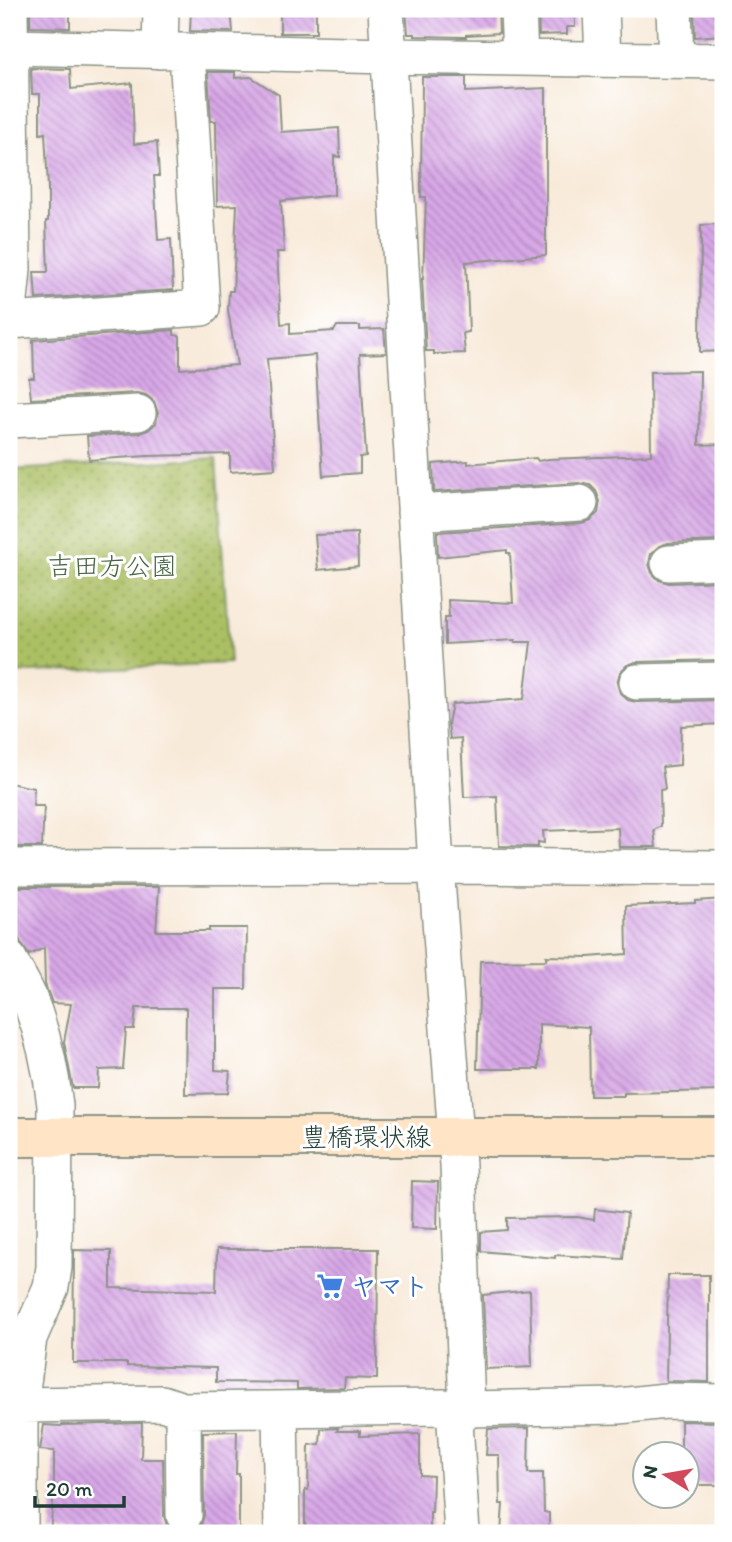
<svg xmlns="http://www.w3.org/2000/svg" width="732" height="1542" viewBox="0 0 732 1542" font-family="Itim,'Klee One',sans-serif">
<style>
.park{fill:url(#park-dots);stroke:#657e4c;stroke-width:2}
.building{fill:url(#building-back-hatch)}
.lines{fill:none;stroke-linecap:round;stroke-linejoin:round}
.street-casing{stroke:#8c9486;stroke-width:38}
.secondary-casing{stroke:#8c9486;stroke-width:42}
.street{stroke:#fff;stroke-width:35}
.secondary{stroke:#ffe4c6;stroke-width:38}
.labels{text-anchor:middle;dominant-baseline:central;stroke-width:6;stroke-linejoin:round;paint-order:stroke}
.park-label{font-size:26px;fill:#496442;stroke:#fff}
.street-label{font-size:26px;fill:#1f3d34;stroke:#fff}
.shop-label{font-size:26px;font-weight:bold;fill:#366cbe;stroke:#fff;text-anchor:start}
</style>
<defs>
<pattern id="park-dots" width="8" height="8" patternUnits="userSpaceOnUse" patternTransform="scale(1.75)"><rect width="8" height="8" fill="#abbf63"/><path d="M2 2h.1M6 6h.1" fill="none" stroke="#8b9c52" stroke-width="1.8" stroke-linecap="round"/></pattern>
<pattern id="building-back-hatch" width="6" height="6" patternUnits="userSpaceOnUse" patternTransform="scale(1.75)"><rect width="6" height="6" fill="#d8a7e7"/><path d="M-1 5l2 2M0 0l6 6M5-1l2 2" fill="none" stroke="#af89bc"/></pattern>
</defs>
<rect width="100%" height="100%" fill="#fff"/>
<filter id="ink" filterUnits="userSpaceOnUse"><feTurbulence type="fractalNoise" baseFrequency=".0143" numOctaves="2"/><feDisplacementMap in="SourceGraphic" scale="14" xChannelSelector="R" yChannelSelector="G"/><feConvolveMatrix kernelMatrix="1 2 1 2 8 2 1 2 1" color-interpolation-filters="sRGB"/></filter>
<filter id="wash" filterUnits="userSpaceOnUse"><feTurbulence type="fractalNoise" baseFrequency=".00686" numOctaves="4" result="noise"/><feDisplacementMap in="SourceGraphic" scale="28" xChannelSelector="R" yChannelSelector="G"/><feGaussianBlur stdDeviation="1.57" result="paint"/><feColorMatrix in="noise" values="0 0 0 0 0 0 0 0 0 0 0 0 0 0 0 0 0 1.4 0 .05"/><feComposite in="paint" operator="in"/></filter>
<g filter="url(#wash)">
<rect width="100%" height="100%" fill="#f8ead9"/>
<path class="park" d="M216 458 230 663 9 673 10 470Z"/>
<g id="blocks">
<path class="building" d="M30 9H70V28L30 27Z
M191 9H231L233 32 190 31Z
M280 9H316V33H280Z
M406 9H498L499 33 466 35V37L415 36V34H408Z
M538 9H575V27H567V34L539 35Z
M694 9H723V35L695 37Z
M31 68 70 69 71 89 132 83 134 144 157 142 159 176H154L158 240 171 239 173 290 36 299 34 272H48L46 221H48V186L45 133 40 134V94H32Z
M208 72H235V78L251 77 279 95 281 132 339 128 340 157 334 156V195L281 201 284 252H277L281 324 290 323V334L334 331 337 326H360V330L384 329 386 353 360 354 366 456 360 457V473L323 476 315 355 267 359 275 469 230 472V454L147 456 89 460 87 436 139 433 148 430 156 423 158 413 154 401 146 395 137 393 31 399 29 378H34L33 340 174 330V335L180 336V369L237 365 228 310 229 291H233L237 205 217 206 216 121H211Z
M422 77H466V92L546 88V255L466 262 469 332 463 333 465 353 434 354V351H426L422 279H423L426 197H421Z
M723 224V351L700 352 701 225Z
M700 371 699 445 723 444V473L721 474 723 541 668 543 659 546 651 554 649 564 652 573 659 580 669 583 723 581V660L636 662 627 665 620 672 617 683 620 693 628 700 637 702 723 700V724L681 726 680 765 662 767 665 789 660 790 661 826 654 830 656 847H619L618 828 543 831 544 843 538 842V847L499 846 497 796 464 797 461 738 450 739 448 723 452 704 524 699 531 642H515V640L445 644V617H449L448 600 513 603 510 553H507V550L438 557 437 532 581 523 590 520 598 513 600 501 596 491 590 485 579 483 434 492 433 464 468 461V464L536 458 538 461 549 459 651 455 650 372Z
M357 533 358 566 318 570 315 535Z
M9 783 34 788 33 806H44L42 847H9Z
M9 887H159L156 931H209V928H247L246 989H215V1070L230 1071 228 1093 185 1094 186 1008H136L134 1029H126L123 1069 99 1070 98 1088H73L64 1042 71 1004 52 1003 45 984 44 948 29 955 21 943 9 917Z
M723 899V1091L624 1093V1096H590L589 1027 539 1024V1069H477L480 961 546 960V956L588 957 627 954 626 906 695 903V901Z
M412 1181 438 1182 437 1229 411 1228Z
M595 1209 627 1213 623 1259 555 1255V1258L481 1251V1232L507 1230V1218L577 1217 594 1220Z
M217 1249H378L377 1379 345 1378 344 1388 297 1389V1383L216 1382V1368L127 1366V1363H73L74 1250 111 1251V1288L216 1291Z
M668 1275H709V1382L666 1381Z
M530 1290 532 1367 486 1369 483 1295Z
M681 1421 721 1422V1485H687V1454H681Z
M142 1423 141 1459H163L164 1516 167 1526 177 1533H50L54 1489V1451L40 1450 44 1425 61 1426 62 1425Z
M338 1428 337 1431H360V1436L420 1434V1475L433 1476 432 1512H430V1533H316V1529L305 1528V1490H308L309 1445 320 1444 321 1429Z
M529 1428 528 1473H543L544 1512 549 1513V1533H501L503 1504H500L499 1455H486L488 1429Z
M237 1431 236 1474H239V1533H191L201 1525 204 1515 203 1432Z"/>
</g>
</g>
<g filter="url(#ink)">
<use href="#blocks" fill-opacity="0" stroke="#8c9486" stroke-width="2"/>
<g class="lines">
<g class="street-casing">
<path id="street" d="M386 9 436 866 458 1165 467 1409 455 1423 462 1533
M518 9 520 58
M601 9 603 59
M674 9 676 60
M11 47 389 56 723 61
M160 51 161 9
M9 311 13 269 10 9
M9 321 202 308 187 52
M9 420 138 413
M415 513 580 503
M669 563 723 561
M637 682 723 680
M9 867 436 866 723 868
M9 959C15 971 22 982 27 993 41 1027 51 1069 55 1105L54 1267 51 1287 29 1338 20 1405V1533
M9 1407 20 1405 162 1403 183 1410 443 1407 467 1409 619 1406 666 1401 723 1402
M280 1409 282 1533
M183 1410 184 1515"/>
</g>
<g class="secondary-casing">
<path id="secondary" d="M9 1137H723"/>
</g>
<use href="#street" class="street"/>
<use href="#secondary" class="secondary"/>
</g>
</g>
<defs>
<g id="supermarket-bare" transform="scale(2.1)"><path d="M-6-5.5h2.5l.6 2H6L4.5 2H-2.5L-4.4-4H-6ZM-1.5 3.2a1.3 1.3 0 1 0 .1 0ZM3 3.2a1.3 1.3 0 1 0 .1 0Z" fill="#3f7fe0" stroke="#fff" stroke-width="2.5" paint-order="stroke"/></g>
</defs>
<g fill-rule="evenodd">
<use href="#supermarket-bare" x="330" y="1286"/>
</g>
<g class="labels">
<g class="park-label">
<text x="112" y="566">吉田方公園</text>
</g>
<g class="street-label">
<text x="366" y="1137">豊橋環状線</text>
</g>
<g class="shop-label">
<text x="351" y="1286">ヤマト</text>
</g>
</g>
<rect width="732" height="1542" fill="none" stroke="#fff" stroke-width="35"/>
<g transform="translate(666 1475) rotate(281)"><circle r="33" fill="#ffffff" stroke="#a5b1ae" stroke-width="2"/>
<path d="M0-5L12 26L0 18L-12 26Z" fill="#d1495b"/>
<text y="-10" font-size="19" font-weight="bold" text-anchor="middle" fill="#1f3d34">N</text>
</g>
<path d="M35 1496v10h89v-10" fill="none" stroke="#1f3d34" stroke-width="3.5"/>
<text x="46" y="1496" font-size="21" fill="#1f3d34" stroke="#ffffff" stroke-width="5" paint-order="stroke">20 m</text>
</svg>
